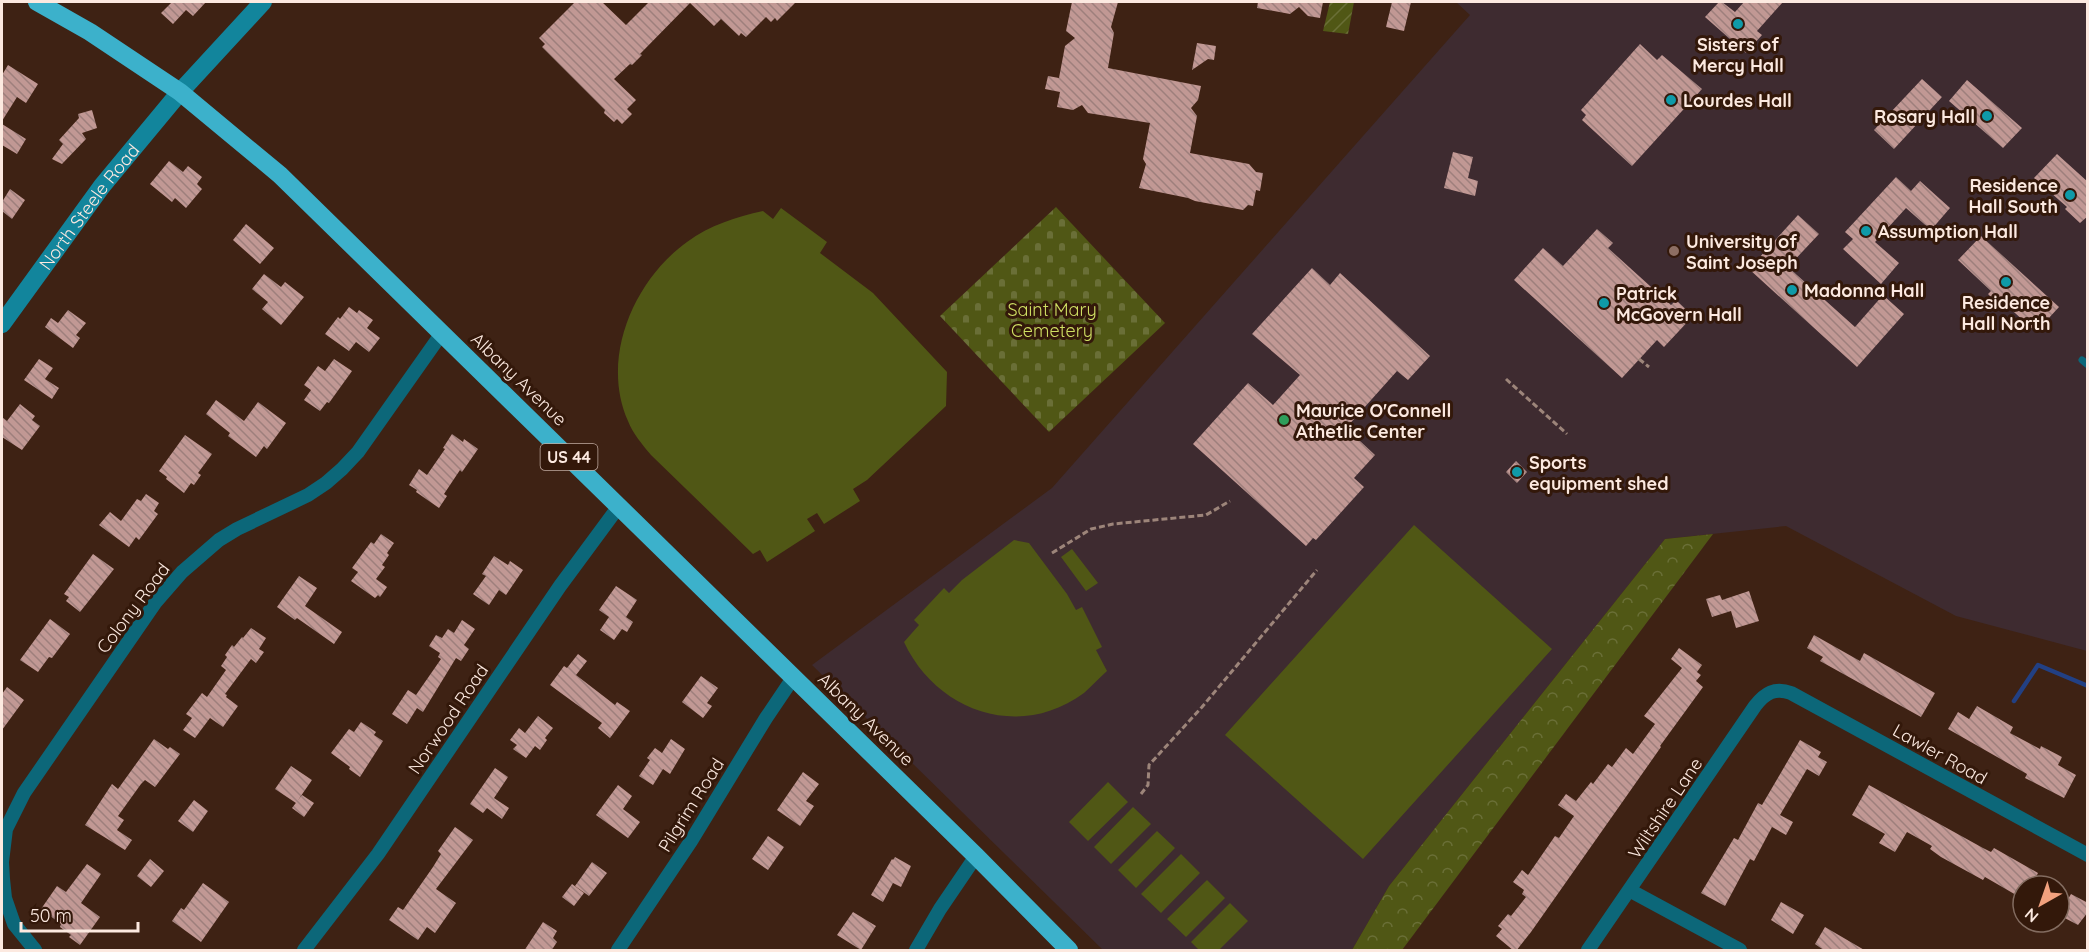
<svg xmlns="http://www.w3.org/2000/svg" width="2089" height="952" viewBox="0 0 2089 952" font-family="Quicksand,sans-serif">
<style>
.education{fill:#3e2b30}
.grass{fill:#505715}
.forest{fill:url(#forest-crowns)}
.cemetery{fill:url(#cemetery-stones)}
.garden{fill:url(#garden-furrows)}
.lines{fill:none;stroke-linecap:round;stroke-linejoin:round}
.stream{stroke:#224084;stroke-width:4.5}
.building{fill:url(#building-back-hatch)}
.path{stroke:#9d857a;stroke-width:3;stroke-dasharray:6 3;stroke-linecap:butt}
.lane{stroke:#0c6779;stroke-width:7}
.street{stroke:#0c6779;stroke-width:14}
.secondary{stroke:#12859c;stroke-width:18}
.highway{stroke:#3cb1cb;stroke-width:18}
.culture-dot{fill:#0f9aa8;stroke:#33180a;stroke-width:2}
.education-dot{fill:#8d6e63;stroke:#33180a;stroke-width:2}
.leisure-dot{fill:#2e9e5b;stroke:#33180a;stroke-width:2}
.labels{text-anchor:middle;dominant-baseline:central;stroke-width:6;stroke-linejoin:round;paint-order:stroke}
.shield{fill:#33180a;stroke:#c0aaa0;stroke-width:1.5}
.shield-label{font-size:16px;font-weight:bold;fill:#fce9e0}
.poi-label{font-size:18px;font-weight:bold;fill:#fce9e0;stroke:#33180a;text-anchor:start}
.street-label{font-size:18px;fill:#fce9e0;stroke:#33180a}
.park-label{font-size:18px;fill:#cfdf63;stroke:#33180a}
</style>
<defs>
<pattern id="forest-crowns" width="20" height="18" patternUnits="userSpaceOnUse" patternTransform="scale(1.5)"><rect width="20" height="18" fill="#505715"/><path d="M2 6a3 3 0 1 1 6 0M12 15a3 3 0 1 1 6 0" fill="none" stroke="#6a6f37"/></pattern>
<pattern id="cemetery-stones" width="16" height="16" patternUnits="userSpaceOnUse" patternTransform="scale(1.5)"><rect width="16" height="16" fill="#505715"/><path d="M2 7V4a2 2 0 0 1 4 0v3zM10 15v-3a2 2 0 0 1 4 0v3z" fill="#6a6f37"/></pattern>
<pattern id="garden-furrows" width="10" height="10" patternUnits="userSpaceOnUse" patternTransform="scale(1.5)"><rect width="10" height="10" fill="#505715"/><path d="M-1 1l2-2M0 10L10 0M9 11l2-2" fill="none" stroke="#6a6f37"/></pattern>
<pattern id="building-back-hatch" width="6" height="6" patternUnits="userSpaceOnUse" patternTransform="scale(1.5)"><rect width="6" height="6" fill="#c19894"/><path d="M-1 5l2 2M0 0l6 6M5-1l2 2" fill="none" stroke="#9e7f7c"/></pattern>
</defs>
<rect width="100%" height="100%" fill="#3e2214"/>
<path class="education" d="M1456 2H2087V651L1956 616 1786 526 1665 539 1389 886 1352 950H1103L812 665 1052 488 1470 15Z"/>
<path class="grass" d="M781 208 827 242 820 253 873 293 947 372 946 406 867 480 853 489 860 501 824 524 817 513 807 519 815 531 767 562 760 550 753 554 651 455C642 444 633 434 628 421 600 358 634 280 687 242 710 225 736 217 763 211L773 219Z
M1414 525 1552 649 1363 859 1225 735Z
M1014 540 1029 543 1067 594 1076 610 1082 607 1102 647 1096 650 1107 671C1099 678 1092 686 1084 693 1019 741 936 711 904 642L919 625 914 620 944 588 949 593 962 580Z
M1072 549 1098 583 1086 591 1061 557Z
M1108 782 1128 802 1088 841 1069 822Z
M1133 807 1151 824 1111 864 1094 847Z
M1157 831 1175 848 1136 888 1118 870Z
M1181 854 1200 873 1161 913 1141 894Z
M1207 880 1225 898 1186 937 1167 919Z
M1230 903 1248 921 1219 950H1199L1191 942Z"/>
<path class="forest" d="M1713 534 1402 950H1352L1389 886 1665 539Z"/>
<path class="cemetery" d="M1056 207 1165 323 1049 432 940 316Z"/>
<path class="garden" d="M1330 2H1354L1348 34 1323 31Z"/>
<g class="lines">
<path class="stream" d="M2014 701 2038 665 2088 686"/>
</g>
<path class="building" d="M172 2H206L193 16 186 10 173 24 161 13Z
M575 2H602L626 25 649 2H796L777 21 775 18 771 22 766 17 746 37 741 33 739 36 721 19 714 26 690 3 640 54 642 55 632 65 630 64 614 79 636 100 627 109 632 114 622 124 617 119 614 122 604 113 605 110 542 47 545 44 539 38Z
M1072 2H1118L1111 27 1114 33 1108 68 1201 86 1198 100 1191 108 1197 116 1190 153 1249 164 1256 172 1263 173 1260 191 1256 190 1253 206 1248 205 1243 210 1195 201 1188 198 1139 188 1146 164 1143 159 1150 123 1088 113 1082 105 1073 110 1057 107 1060 92 1045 89 1048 76 1059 78 1065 46 1075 38 1066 31Z
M1258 2H1323L1320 18 1308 16 1299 7 1290 14 1257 8Z
M1392 2H1411L1404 31 1386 27Z
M1719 2H1722L1735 12 1744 2H1783L1757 31 1762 35 1746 53 1705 17Z
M1197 43 1216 46 1214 60 1208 59 1192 70Z
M1640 44 1657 60 1662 55 1702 89 1632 166 1582 120 1586 115 1581 110Z
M8 65 38 84 26 103 17 97 2 121V75Z
M1922 79 1942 97 1894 149 1874 130Z
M1967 80 2022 128 2003 148 1949 101Z
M92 110 97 128 82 133 86 139 62 164 52 159 63 144 59 140 79 118 78 114Z
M2 124 26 139 17 154 2 145Z
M1453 152 1473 157 1468 178 1478 181 1475 196 1444 188Z
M2057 154 2088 182V216L2080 223 2065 209 2067 207 2034 178Z
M169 161 183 172 188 166 202 177 197 184 202 189 186 208 175 198 172 202 150 184Z
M1896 177 1911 191 1920 181 1950 208 1931 230 1906 208 1875 242 1899 263 1881 284 1843 249 1853 239 1845 232Z
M10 189 25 200 12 219 2 211V202Z
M1798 215 1819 234 1788 267 1855 327 1883 295 1904 314 1857 367 1749 269Z
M246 224 274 248 260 264 233 240Z
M1597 229 1613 243 1608 248 1671 305 1676 300 1693 316 1664 347 1657 340 1622 378 1514 280 1543 248 1563 266Z
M1981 236 2059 307 2036 332 2005 304 2002 308 1988 294 1991 291 1958 260Z
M1312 268 1330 285 1340 273 1430 356 1408 380 1397 371 1346 428 1375 455 1354 478 1364 487 1316 540 1313 538 1306 546 1193 444 1248 383 1273 405 1300 375 1252 334Z
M264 274 281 287 285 282 304 297 281 325 262 309 268 302 252 289Z
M349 307 357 313 359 310 373 320 367 328 380 338 369 352 356 342 349 351 325 334 338 317 340 319Z
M68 310 86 323 76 335 80 338 73 348 45 327 51 318 58 323Z
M39 359 53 368 45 379 59 388 52 399 24 380Z
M334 359 352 371 329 403 327 402 320 411 304 400 311 390 304 385 318 366 325 371Z
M216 400 244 421 258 402 286 423 267 449 264 446 256 457 228 436 230 433 206 414Z
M20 404 35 416 32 420 40 426 22 450 2 437V417L7 421Z
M452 434 463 442 464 439 478 449 462 472 460 470 444 494 447 496 439 508 416 492 417 490 409 485 419 469 427 475 445 449 443 448Z
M185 435 212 454 198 473 201 475 194 485 191 483 184 493 166 479 167 477 159 471Z
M1516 461 1527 472 1517 483 1506 472Z
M146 494 159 503 154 511 158 514 139 540 136 537 129 547 99 525 110 512 121 521 137 499 141 501Z
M381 534 394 543 387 553 389 555 382 565 385 567 376 579 387 587 380 597 378 595 375 598 351 581 358 572 352 568 371 542 374 544Z
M93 554 114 569 80 612 66 601 69 597 64 594Z
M494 556 508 565 510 561 523 570 506 595 499 590 489 605 473 594 486 576 482 574Z
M299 576 317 588 305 606 342 632 334 644 297 618 295 620 277 607Z
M616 586 637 600 626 617 633 622 627 632 622 629 614 640 600 630 609 617 599 610Z
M1749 591 1759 621 1736 628 1731 611 1712 617 1706 599 1720 595 1722 600Z
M50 619 70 634 52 658 49 657 38 672 20 660Z
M462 620 475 629 464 645 469 649 461 661 456 658 423 712 417 708 407 724 392 714 408 690 416 695 441 659 438 657 440 653 429 646 436 635 442 638 448 629 454 633Z
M251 628 266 638 259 649 264 652 256 663 251 659 225 694 227 695 226 697 238 706 223 727 210 718 195 738 183 730 192 718 186 714 202 693 207 697 226 670 221 666 227 657 225 655 232 645 234 647 242 637 243 638Z
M1814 635 1860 661 1864 653 1935 693 1921 717 1820 661 1823 657 1807 648Z
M1679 648 1702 665 1697 672 1701 675 1696 681 1703 687 1660 746 1661 747 1531 932 1516 951H1514L1496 936 1502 929 1498 926 1508 914 1511 916 1526 897 1522 894 1524 890 1513 882 1522 870 1528 875 1555 836 1559 838 1574 816 1558 805 1566 794 1576 801 1591 782 1593 784 1608 764 1612 767 1626 748 1633 754 1655 724 1644 716 1682 668 1671 659Z
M578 654 587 661 576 675 615 705 617 702 630 711 610 738 598 728 602 723 550 685 564 666 567 668Z
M701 676 718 688 707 703 712 706 703 718 682 702Z
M7 687 24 700 2 730V694Z
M1977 706 2013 727 2010 733 2040 749 2041 746 2062 757 2058 765 2076 775 2064 798 2025 778 2027 774 1948 729 1958 712 1969 719Z
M538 716 553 728 545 738 547 740 540 750 535 746 526 758 513 749 517 745 510 740 519 728 525 733Z
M361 722 376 732 374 735 383 741 360 777 349 769 350 767 331 753 349 729 354 732Z
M154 739 168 749 170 747 180 754 155 787 145 780 141 784 118 816 124 820 117 830 132 840 125 850 85 825 112 784 118 789Z
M671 739 685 749 670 774 663 769 653 785 639 776 650 760 647 758 655 748 662 753Z
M1800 740 1821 752 1818 757 1827 762 1819 776 1807 769 1780 815 1793 822 1786 835 1772 827 1754 861 1750 859 1725 906 1701 893 1734 838 1738 840 1758 803 1762 805Z
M291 766 312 780 296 803 275 789Z
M495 768 508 777 494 798 509 808 502 819 487 808 483 813 470 804Z
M803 772 819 784 806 801 814 806 800 826 777 810Z
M618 785 632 796 623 809 640 822 628 838 596 815Z
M1869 785 1983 848 1991 852 1994 848 2038 873 2036 877 2052 886H2023V899L1985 877 1983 880 1941 857 1930 849 1932 846 1907 832 1895 852 1879 843 1885 834 1852 815Z
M302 795 314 803 304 817 292 808Z
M194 800 208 811 193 832 178 821Z
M455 827 473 840 436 889 456 903 435 933 427 927 418 940 389 920 398 907 403 910 433 867 441 854 438 851Z
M768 836 784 847 768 870 752 859Z
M895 857 911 866 901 887 893 883 883 902 871 895 892 859 893 860Z
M150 859 164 871 151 887 137 876Z
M592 862 607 873 589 896 575 886Z
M87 864 101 874 81 903 100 917 80 945 69 937 71 935 60 927 61 924 41 909 57 886 66 892Z
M203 883 229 902 201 942 172 921 181 908 184 910Z
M572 884 584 893 574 906 562 897Z
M2071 894 2088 903V912L2078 925 2059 915Z
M1781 902 1804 915 1793 934 1771 920Z
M853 912 876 926 861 950 837 935Z
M543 922 557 931 553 938 557 942 551 951H524Z
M1825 927 1866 951H1825L1815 944Z"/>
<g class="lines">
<path class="path" d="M1639 359 1649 367
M1506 379 1567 434
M1052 553 1091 529 1113 524 1206 515 1230 501
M1141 794 1148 785 1149 765 1202 707 1317 570"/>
<path class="lane" d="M2082 360 2088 365"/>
<path class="street" d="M1631 891 1740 950
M35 950 14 924 5 898 3 879 2 862 6 829 24 793 155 603 182 572 219 540 237 529 308 495 326 483 342 469 358 452 442 333
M304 950 378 854 560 586 619 506
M618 950 691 841 766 718 793 678
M916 950 940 909 976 856
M1588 950 1755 706C1765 693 1775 687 1791 693L2088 855"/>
<path class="secondary" id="s1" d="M2 324 102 186 180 92 263 2"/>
<path class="highway" d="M37 2 90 32 180 92 280 175 976 856 1069 950"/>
</g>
<g class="culture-dot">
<circle cx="1738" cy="24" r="6"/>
<circle cx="1671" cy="100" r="6"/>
<circle cx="1987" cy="116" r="6"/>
<circle cx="2070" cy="195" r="6"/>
<circle cx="1866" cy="231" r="6"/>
<circle cx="2006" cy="282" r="6"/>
<circle cx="1792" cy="290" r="6"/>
<circle cx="1604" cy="303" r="6"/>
<circle cx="1517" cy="472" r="6"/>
</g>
<circle class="education-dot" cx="1674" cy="251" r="6"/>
<circle class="leisure-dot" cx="1284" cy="420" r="6"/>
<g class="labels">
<rect class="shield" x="540.5" y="444" width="57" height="26" rx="4.5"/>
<g class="shield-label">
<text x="569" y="457">US 44</text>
</g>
<g class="poi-label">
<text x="1738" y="44" text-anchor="middle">Sisters of<tspan x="1738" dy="21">Mercy Hall</tspan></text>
<text x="1683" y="100">Lourdes Hall</text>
<text x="1975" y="116" text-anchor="end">Rosary Hall</text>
<text x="2058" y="185" text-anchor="end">Residence<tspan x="2058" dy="21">Hall South</tspan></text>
<text x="1878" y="231">Assumption Hall</text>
<text x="1686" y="241">University of<tspan x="1686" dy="21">Saint Joseph</tspan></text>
<text x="1804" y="290">Madonna Hall</text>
<text x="1616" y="293">Patrick<tspan x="1616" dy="21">McGovern Hall</tspan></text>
<text x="2006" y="302" text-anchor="middle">Residence<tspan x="2006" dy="21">Hall North</tspan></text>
<text x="1296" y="410">Maurice O'Connell<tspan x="1296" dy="21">Athetlic Center</tspan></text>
<text x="1529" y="462">Sports<tspan x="1529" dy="21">equipment shed</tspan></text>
</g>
<g class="street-label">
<text stroke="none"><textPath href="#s1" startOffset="146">North Steele Road</textPath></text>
<text transform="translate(519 379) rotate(44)">Albany Avenue</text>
<text transform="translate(133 608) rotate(-53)">Colony Road</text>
<text transform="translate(448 719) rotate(-56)">Norwood Road</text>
<text transform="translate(866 719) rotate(44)">Albany Avenue</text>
<text transform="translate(1940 754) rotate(29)">Lawler Road</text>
<text transform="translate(691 805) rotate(-58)">Pilgrim Road</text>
<text transform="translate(1665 808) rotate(-56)">Wiltshire Lane</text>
</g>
<g class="park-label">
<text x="1052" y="309">Saint Mary<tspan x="1052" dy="21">Cemetery</tspan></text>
</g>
</g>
<rect width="2089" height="952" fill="none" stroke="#fce9e0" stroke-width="6"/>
<g transform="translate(2041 904) rotate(220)"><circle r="28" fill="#33180a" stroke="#836c60" stroke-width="1.5"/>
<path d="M0-4.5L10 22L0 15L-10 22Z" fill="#f2a17e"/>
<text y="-9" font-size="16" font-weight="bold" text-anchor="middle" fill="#fce9e0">N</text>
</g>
<path d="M21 922v9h117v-9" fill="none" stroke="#fce9e0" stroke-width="3"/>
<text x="30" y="922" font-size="18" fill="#fce9e0" stroke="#33180a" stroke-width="4.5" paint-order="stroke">50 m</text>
</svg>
